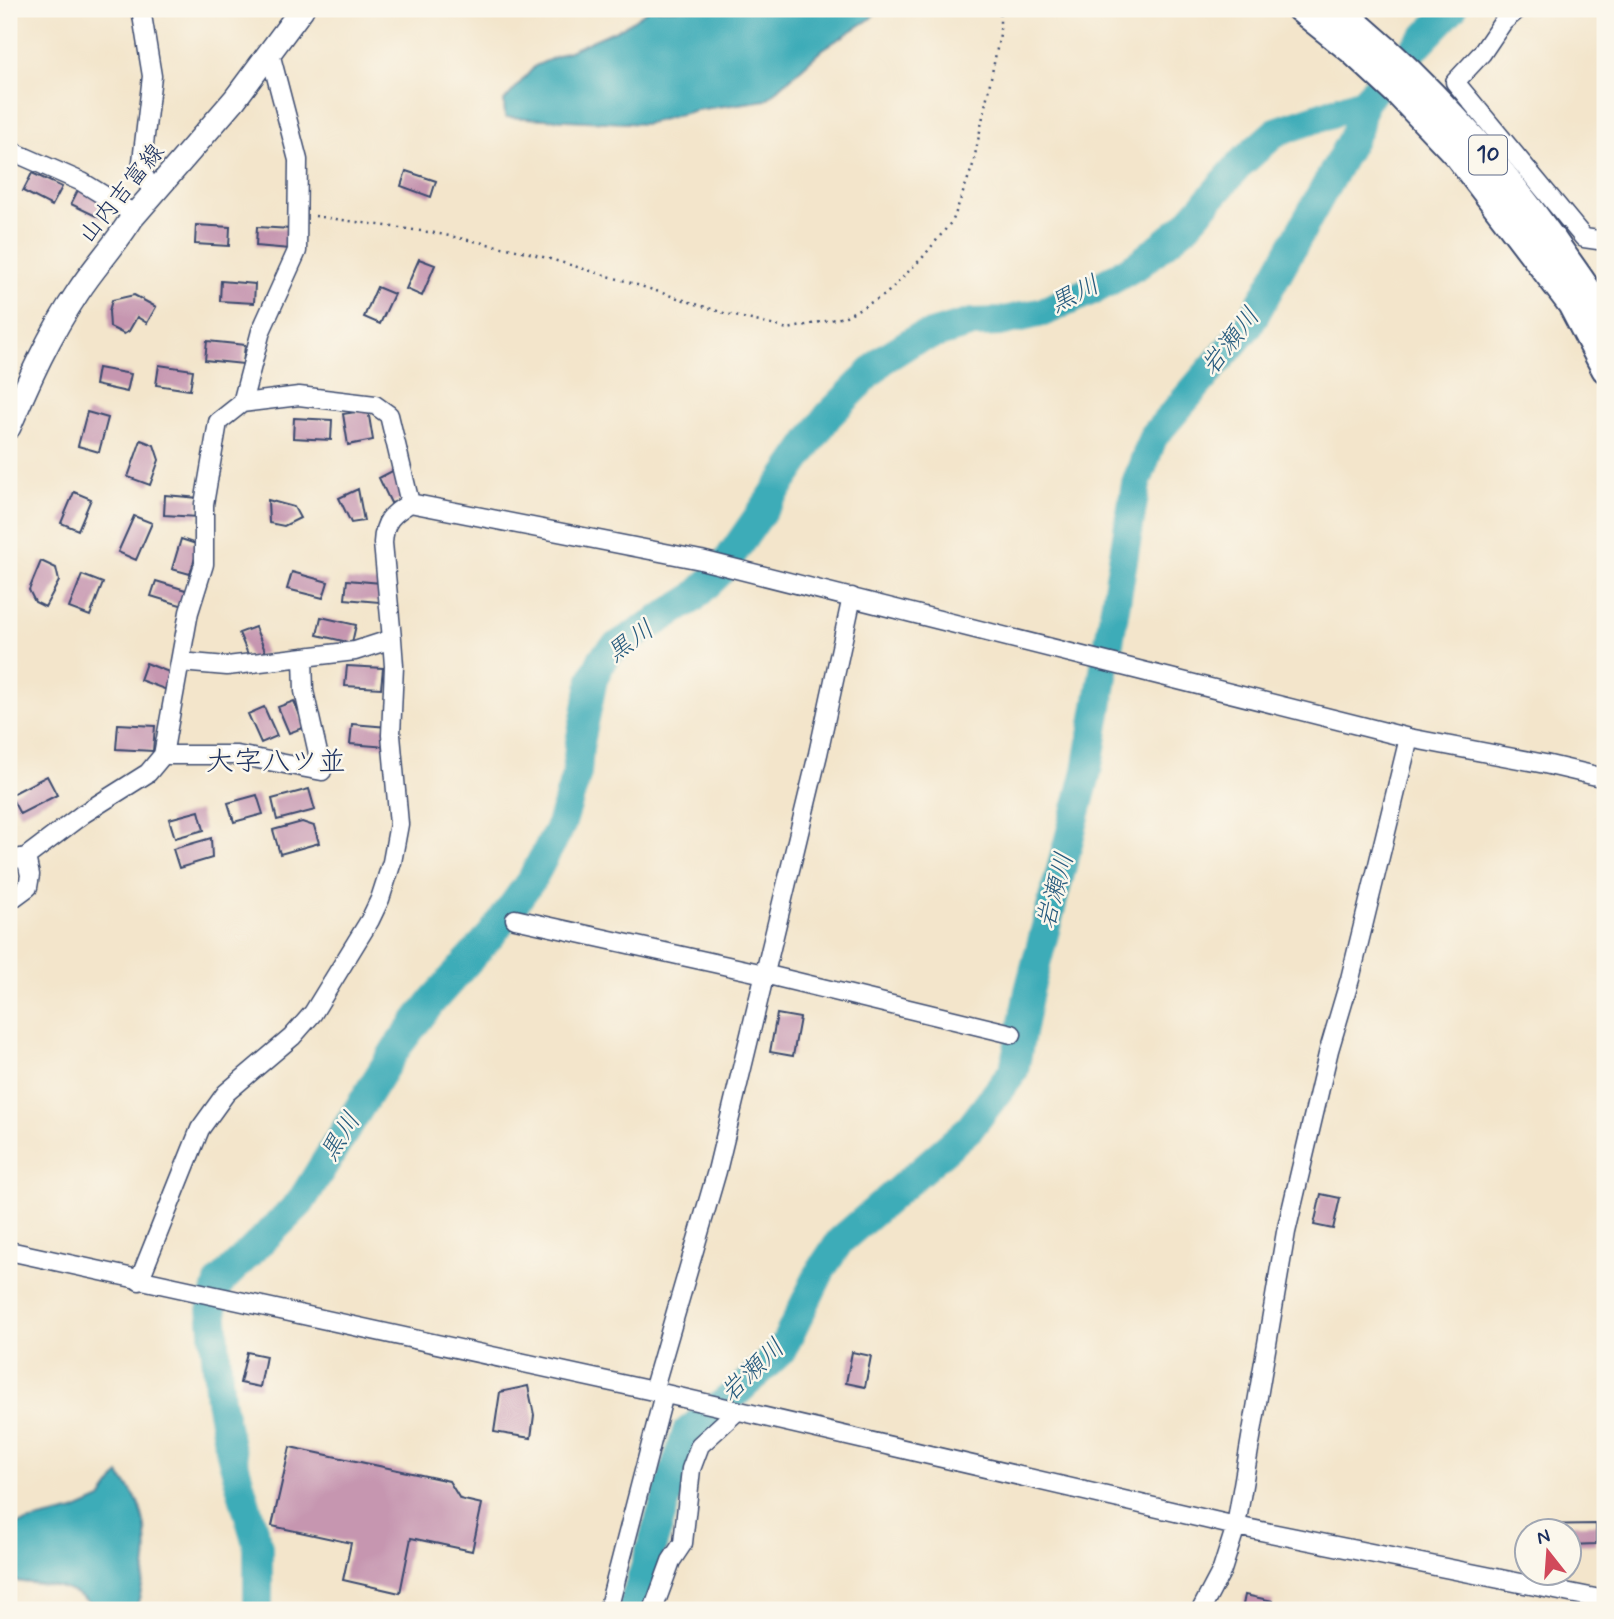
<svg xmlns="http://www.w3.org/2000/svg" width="1614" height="1619" viewBox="0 0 1614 1619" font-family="Mynerve,'Klee One',sans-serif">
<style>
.water{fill:#3cacb8;stroke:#2c6e8b;stroke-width:2}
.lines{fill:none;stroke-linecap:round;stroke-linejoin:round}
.river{stroke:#3cacb8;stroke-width:30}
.building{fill:#c696b0}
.minor-casing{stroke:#3b4a6e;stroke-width:21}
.major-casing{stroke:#3b4a6e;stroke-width:26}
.highway-casing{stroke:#3b4a6e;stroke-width:30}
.path{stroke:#3b4a6e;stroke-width:2.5;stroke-dasharray:2 5;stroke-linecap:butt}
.minor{stroke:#fff;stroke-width:18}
.major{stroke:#fff;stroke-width:23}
.highway{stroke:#fff;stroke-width:26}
.labels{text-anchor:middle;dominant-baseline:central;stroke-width:5;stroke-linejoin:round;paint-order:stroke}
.shield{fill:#fbf7ec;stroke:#5e6b89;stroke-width:2}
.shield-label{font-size:23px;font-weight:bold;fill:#1b2f5e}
.street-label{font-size:24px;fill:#1b2f5e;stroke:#fbf7ec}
.water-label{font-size:26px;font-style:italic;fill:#275b7e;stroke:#fbf7ec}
.quarter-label{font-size:28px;fill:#1b2f5e;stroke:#fbf7ec}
</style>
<rect width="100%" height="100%" fill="#fbf7ec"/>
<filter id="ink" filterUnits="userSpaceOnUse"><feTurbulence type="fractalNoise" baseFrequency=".0143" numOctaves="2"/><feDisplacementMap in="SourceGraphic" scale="14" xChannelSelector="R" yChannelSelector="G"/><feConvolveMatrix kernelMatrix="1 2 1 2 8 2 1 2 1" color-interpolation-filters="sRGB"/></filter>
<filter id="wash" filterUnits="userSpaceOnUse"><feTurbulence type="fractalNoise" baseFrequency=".00686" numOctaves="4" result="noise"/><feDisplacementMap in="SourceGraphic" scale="28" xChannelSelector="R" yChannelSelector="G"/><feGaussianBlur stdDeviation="1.57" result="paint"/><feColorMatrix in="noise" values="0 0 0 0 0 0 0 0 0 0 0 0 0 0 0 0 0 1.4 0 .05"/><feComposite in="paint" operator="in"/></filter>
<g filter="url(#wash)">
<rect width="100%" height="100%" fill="#f3e5cb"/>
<path class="water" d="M650 9H879L870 19 823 49 766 100 696 110 646 124 505 117 504 101 535 66 623 27Z
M119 1474C126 1484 136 1495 140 1507 152 1542 146 1576 136 1610H98C68 1581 47 1587 9 1580V1526L74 1511 101 1499Z"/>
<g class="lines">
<path class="river" d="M258 1610V1547L229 1446 220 1400 212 1308 219 1283 300 1203 397 1047 433 1000 492 934 532 879 561 825 577 773 579 747 593 679 603 658 614 648 692 599 719 573 828 416 884 359 914 340 972 323 1000 322 1043 312 1099 287 1139 264 1186 226 1241 163 1276 132 1363 102 1452 9
M632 1610 687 1432 736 1393 782 1350 822 1268 840 1241 970 1128 1014 1070 1029 991 1087 771 1136 484 1153 437 1249 325 1358 128 1363 102"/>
</g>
<g id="blocks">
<path class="building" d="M406 171 436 181 431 197 401 186Z
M32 173 62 187 52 206 23 191Z
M79 188 111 203 102 219 71 204Z
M196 225 230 227 229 246 195 244Z
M257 227 291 229 290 249 256 246Z
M419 259 435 265 422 296 406 289Z
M221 281 255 284 254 303 220 301Z
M377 287 394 294 380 324 364 317Z
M134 295 156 307 147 323 137 317 129 331 124 334 110 327 109 311 112 300Z
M207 341 245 345 243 364 205 360Z
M159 365 193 370 190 390 156 385Z
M98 368 131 374 127 392 95 385Z
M368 410 373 440 348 445 343 414Z
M87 412 108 418 99 452 78 446Z
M294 418 332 420 331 440 293 438Z
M141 440 154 445 159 460 150 485 128 477Z
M398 468 404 500 391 503 379 478Z
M358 489 364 521 351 523 339 498Z
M74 492 91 499 78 530 61 523Z
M165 495 199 498 198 517 164 515Z
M268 500 294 507 300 518 284 526 269 523Z
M134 516 152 523 136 560 118 552Z
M181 539 199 545 190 574 172 569Z
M41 561 56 568 59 581 45 607 35 602 29 590Z
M292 572 328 582 323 598 287 589Z
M82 575 103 583 90 616 69 608Z
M347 580 381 583 379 602 345 599Z
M156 581 192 592 187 607 151 596Z
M321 617 356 625 352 643 317 635Z
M255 627 266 653 250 659 239 633Z
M146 663 174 674 167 690 140 680Z
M347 666 383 668 381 688 345 686Z
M294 701 305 727 289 733 278 707Z
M264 707 277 736 261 743 248 714Z
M118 724 155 726 153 751 116 749Z
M352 724 388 727 387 747 350 744Z
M47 776 57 795 20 814 10 795Z
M309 789 315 810 277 820 272 799Z
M257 795 263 814 234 822 228 803Z
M199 811 204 830 175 838 169 819Z
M302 822 314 826 319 843 280 854 273 830Z
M211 838 212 858 179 868 173 849Z
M777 1014 800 1018 793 1056 770 1052Z
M1321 1194 1340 1198 1333 1229 1314 1225Z
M247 1352 266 1356 260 1387 240 1383Z
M852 1352 871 1356 865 1387 846 1383Z
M528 1386 534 1415 531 1438 494 1432 500 1392Z
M290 1447 449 1481 460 1499 482 1504 472 1551 411 1538 400 1593 343 1580 351 1543 272 1526Z
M1596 1524V1544L1568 1545V1532H1532V1525Z
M1245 1595 1273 1601 1271 1610H1242Z"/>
</g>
</g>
<g filter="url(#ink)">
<use href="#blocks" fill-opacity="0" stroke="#3b4a6e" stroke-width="2"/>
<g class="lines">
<g class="minor-casing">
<path id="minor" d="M141 9 152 76 141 170 153 193
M1518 9 1503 22 1482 53 1455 82 1584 238 1605 241
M9 150 82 182 134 214
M242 403 261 331 297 251 298 160 270 53
M180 662 227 666 355 651 392 639
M163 755H237L322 771 304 691 303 657
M9 860 26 857 83 814 148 773 163 755 189 612 204 564V504L218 422 242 403 299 396 375 405 389 415 410 503 701 560 1409 738 1545 764 1605 778
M9 901 28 887 30 875 26 857
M515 919 764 974 1012 1034
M9 1251 653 1391 1236 1526 1605 1600
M139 1281 200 1129 226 1093 292 1037 313 1013 370 920 380 899 392 862 399 824 391 735 394 666 392 639 383 543C384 521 392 514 410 503
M653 1391 717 1171 818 754 852 597
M608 1610 664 1394
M653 1610 671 1561 683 1543 691 1469 700 1445 736 1412
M1201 1610 1222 1570 1236 1526 1286 1232 1329 1050 1350 979 1409 738"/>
</g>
<g class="major-casing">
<path id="major" d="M9 427C29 380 49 335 78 292 95 266 116 244 132 218L235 99 302 9"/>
</g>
<g class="highway-casing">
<path id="highway" d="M1300 9 1350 49 1400 95 1458 156 1571 304 1605 369
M1338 9C1421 75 1491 154 1553 240 1571 267 1591 291 1605 321"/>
</g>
<path class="path" d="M315 216 435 233 526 252 625 281 727 314 788 329 844 317 885 295 923 257 953 220 973 165 1000 34V9"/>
<use href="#minor" class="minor"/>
<use href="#major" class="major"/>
<use href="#highway" class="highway"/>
</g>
</g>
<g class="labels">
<rect class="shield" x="1469" y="135.5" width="38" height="39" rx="5"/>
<g class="shield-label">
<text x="1488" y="155">10</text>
</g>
<g class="street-label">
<text transform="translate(122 194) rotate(-51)">山内吉富線</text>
</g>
<g class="water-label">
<text transform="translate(1075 295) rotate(-26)">黒川</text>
<text transform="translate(1231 342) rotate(-52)">岩瀬川</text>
<text transform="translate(631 642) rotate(-36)">黒川</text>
<text transform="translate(1056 891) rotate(-75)">岩瀬川</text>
<text transform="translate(341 1137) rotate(-58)">黒川</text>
<text transform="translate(753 1371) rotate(-44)">岩瀬川</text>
</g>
<g class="quarter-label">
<text x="276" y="762">大字八ツ並</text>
</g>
</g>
<rect width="1614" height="1619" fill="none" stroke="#fbf7ec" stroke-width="35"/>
<g transform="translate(1548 1552) rotate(343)"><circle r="33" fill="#fbf7ec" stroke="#a1a7b3" stroke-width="2"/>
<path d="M0-5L12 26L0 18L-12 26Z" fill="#d1495b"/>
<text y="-10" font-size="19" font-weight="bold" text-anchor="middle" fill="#1b2f5e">N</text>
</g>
</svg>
